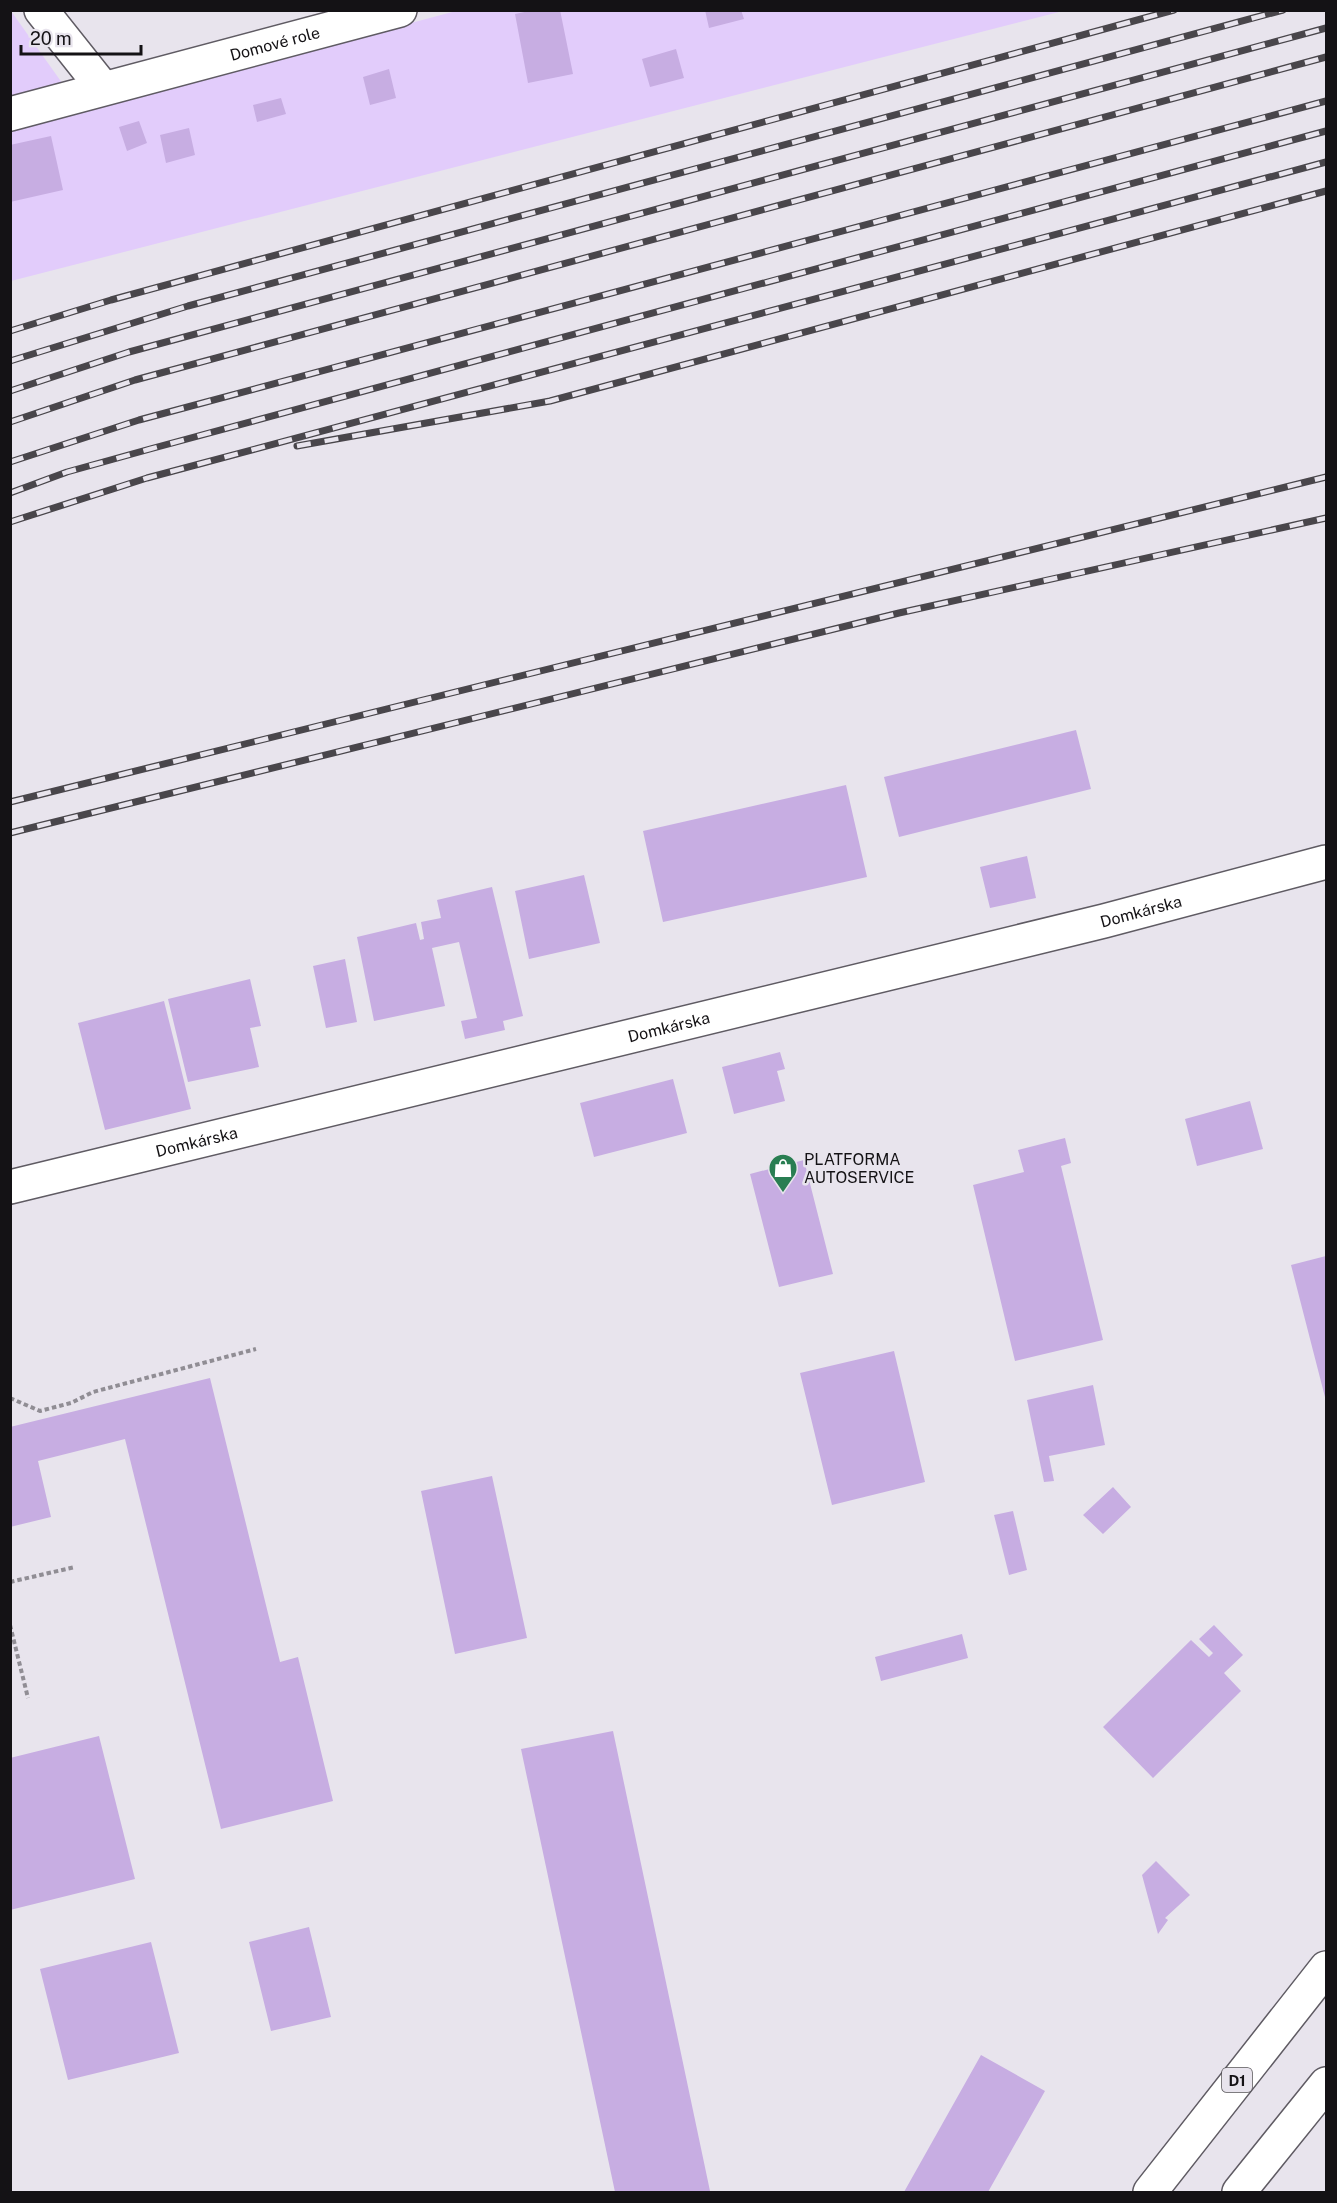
<svg xmlns="http://www.w3.org/2000/svg" width="1337" height="2203" viewBox="0 0 1337 2203" font-family="'Public Sans',sans-serif">
<style>
.green{fill:#e2ccfb}
.building{fill:#c7ade2}
.lines{fill:none;stroke-linecap:round;stroke-linejoin:round}
.street-casing{stroke:#5f5b63;stroke-width:36}
.highway-casing{stroke:#5f5b63;stroke-width:36}
.path{stroke:#908d94;stroke-width:4;stroke-dasharray:4.5 3;stroke-linecap:butt}
.street{stroke:#fff;stroke-width:33}
.highway{stroke:#fff;stroke-width:33}
.rail-casing{stroke:#49464b;stroke-width:7}
.rail{stroke:#e8e4ed;stroke-width:4.5;stroke-dasharray:14;stroke-linecap:butt}
.labels{text-anchor:middle;dominant-baseline:central;stroke-width:5;stroke-linejoin:round;paint-order:stroke}
.shield{fill:#e8e4ed;stroke:#545156;stroke-width:1.5}
.shield-label{font-size:15px;font-weight:bold;fill:#141215}
.street-label{font-size:16px;fill:#141215;stroke:#e8e4ed}
.poi-label{font-size:16px;fill:#141215;stroke:#e8e4ed;text-anchor:start}
</style>
<rect width="100%" height="100%" fill="#e8e4ed"/>
<path class="green" d="M11 11 82 111 456 11H1063L11 281Z"/>
<path class="building" d="M534 10H560L573 74 528 83 515 14Z
M705 10H741L744 19 709 28Z
M676 49 684 78 650 87 642 59Z
M389 69 396 98 370 105 363 77Z
M281 98 286 114 257 122 253 105Z
M139 121 147 143 127 151 119 127Z
M189 128 195 155 166 163 160 135Z
M51 136 63 190 10 202V145Z
M1076 730 1091 789 899 837 884 777Z
M846 785 867 877 663 922 643 831Z
M1027 856 1036 898 990 908 980 867Z
M584 875 600 943 529 959 515 891Z
M492 887 523 1016 503 1021 505 1030 465 1039 461 1021 477 1018 459 942 432 948 445 1006 374 1021 357 937 416 923 420 940 424 939 421 922 441 918 437 900Z
M345 959 357 1022 326 1028 313 966Z
M250 979 261 1026 250 1028 259 1067 188 1082 168 999Z
M164 1001 191 1109 105 1130 78 1023Z
M780 1052 785 1069 777 1071 785 1101 734 1114 722 1067Z
M673 1079 687 1133 594 1157 580 1103Z
M1250 1101 1263 1149 1197 1166 1185 1119Z
M1065 1138 1071 1163 1061 1166 1103 1340 1015 1361 973 1185 1024 1172 1018 1150Z
M804 1160 833 1274 779 1287 750 1174Z
M1326 1256V1401L1291 1265Z
M894 1351 925 1482 832 1505 800 1373Z
M210 1378 280 1662 298 1657 333 1801 221 1829 125 1439 38 1461 51 1517 10 1527V1427Z
M1093 1385 1105 1445 1049 1456 1054 1481 1044 1482 1027 1400Z
M492 1476 527 1638 455 1654 421 1491Z
M1113 1487 1131 1507 1103 1534 1083 1515Z
M1013 1511 1027 1570 1009 1575 994 1515Z
M1214 1625 1243 1655 1224 1673 1241 1691 1153 1778 1103 1727 1191 1640 1209 1657 1213 1653 1199 1639Z
M962 1634 968 1658 881 1681 875 1657Z
M613 1731 710 2191 703 2192H615L521 1749Z
M99 1736 135 1879 10 1910V1758Z
M1156 1861 1190 1895 1165 1918 1168 1920 1158 1934 1142 1875Z
M309 1927 331 2017 271 2031 249 1942Z
M151 1942 179 2053 68 2080 40 1969Z
M981 2055 1045 2091 988 2192H904Z"/>
<g class="lines">
<g class="street-casing">
<g id="street">
<path d="M41 10 103 88"/>
<path id="s1" d="M10 114 400 10"/>
<path id="s2" d="M10 1187 1104 921 1326 862"/>
</g>
</g>
<g class="highway-casing">
<path id="highway" d="M1150 2192 1326 1968
M1239 2192 1326 2084"/>
</g>
<path class="path" d="M10 1398 40 1411 71 1403 93 1392 256 1349
M10 1582 75 1567
M10 1625 28 1698"/>
<use href="#street" class="street"/>
<use href="#highway" class="highway"/>
<g class="rail-casing">
<path id="rail" d="M10 331 111 300 1174 10
M10 361 188 306 1283 10
M10 391 129 352 1326 28
M10 422 135 380 1326 57
M297 446 550 401 1326 191
M10 462 139 420 1326 101
M10 493 67 472 150 449 1326 131
M10 522 147 478 1326 162
M10 802 1326 477
M10 833 899 613 1326 518"/>
</g>
<use href="#rail" class="rail"/>
</g>
<defs>
<g id="shop-pin" transform="scale(1.5)"><path d="M0 17L-7.5 6A9.5 9.5 0 1 1 7.5 6Z" fill="#297e52" stroke="#e8e4ed"/><path d="M-5-2.5h2.3a2.7 3.5 0 0 1 5.4 0H5L5.5 6h-11ZM-1.5-2.5h3a1.5 2.3 0 0 0-3 0Z" fill="#fff"/></g>
</defs>
<g fill-rule="evenodd">
<use href="#shop-pin" x="783" y="1168"/>
</g>
<g class="labels">
<rect class="shield" x="1222" y="2068" width="30" height="24" rx="4.5"/>
<g class="shield-label">
<text x="1237" y="2080">D1</text>
</g>
<g class="street-label">
<text stroke="none"><textPath href="#s1" startOffset="274">Domové role</textPath></text>
<text stroke="none"><textPath href="#s2" startOffset="1164">Domkárska</textPath></text>
<text stroke="none"><textPath href="#s2" startOffset="678">Domkárska</textPath></text>
<text stroke="none"><textPath href="#s2" startOffset="192">Domkárska</textPath></text>
</g>
<g class="poi-label">
<text x="804" y="1159">PLATFORMA<tspan x="804" dy="18">AUTOSERVICE</tspan></text>
</g>
</g>
<rect width="1337" height="2203" fill="none" stroke="#141215" stroke-width="24"/>
<path d="M21 45v9h120v-9" fill="none" stroke="#141215" stroke-width="3"/>
<text x="30" y="45" font-size="18" fill="#141215" stroke="#e8e4ed" stroke-width="4.5" paint-order="stroke">20 m</text>
</svg>
